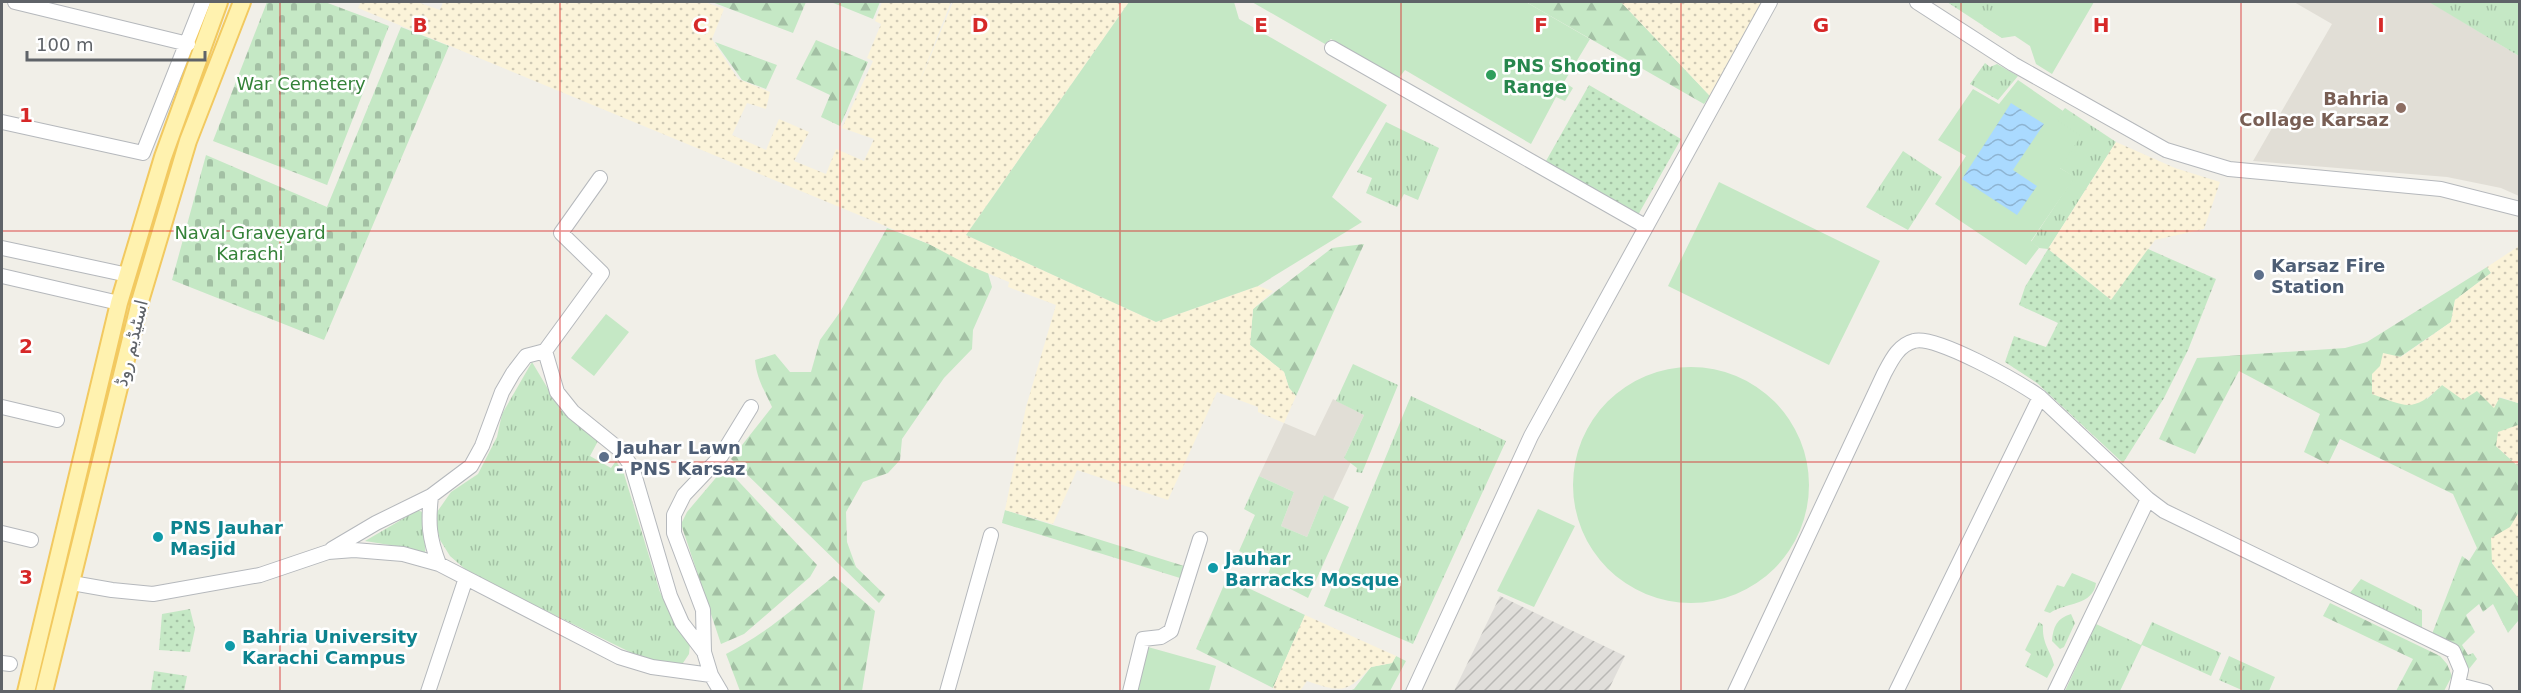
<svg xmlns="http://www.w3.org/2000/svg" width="2521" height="693" viewBox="0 0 2521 693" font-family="'DejaVu Sans',Cairo,sans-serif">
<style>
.industrial{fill:url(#industrial-furrows)}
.education{fill:#e1ded6}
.grass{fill:url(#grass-tufts)}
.forest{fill:url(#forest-firs)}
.sand{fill:url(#sand-dots)}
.cemetery{fill:url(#cemetery-stones)}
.park{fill:url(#park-dots)}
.pitch{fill:#c5e8c5}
.water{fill:url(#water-waves)}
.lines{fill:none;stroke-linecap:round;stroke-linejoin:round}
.minor-casing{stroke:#b5b8bc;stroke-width:16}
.major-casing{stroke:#f2c960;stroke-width:20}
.minor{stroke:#fff;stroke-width:14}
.major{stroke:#fff2af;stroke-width:16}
.grid{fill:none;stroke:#d62828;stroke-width:1.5;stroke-opacity:0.55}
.leisure-dot{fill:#2e9e5b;stroke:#fff;stroke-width:2}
.education-dot{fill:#8d6e63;stroke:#fff;stroke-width:2}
.service-dot{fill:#5c6f8a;stroke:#fff;stroke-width:2}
.culture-dot{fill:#0f9aa8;stroke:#fff;stroke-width:2}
.labels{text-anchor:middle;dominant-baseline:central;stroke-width:5;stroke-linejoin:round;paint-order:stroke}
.leisure-label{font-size:18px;font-weight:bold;fill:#27864d;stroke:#fff;text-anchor:start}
.park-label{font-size:18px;fill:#348238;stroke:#fff}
.education-label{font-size:18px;font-weight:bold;fill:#785e54;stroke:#fff;text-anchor:end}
.service-label{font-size:18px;font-weight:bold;fill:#4e5e75;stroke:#fff;text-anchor:start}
.street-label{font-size:18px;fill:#5f6368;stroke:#fff}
.culture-label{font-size:18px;font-weight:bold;fill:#0d838f;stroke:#fff;text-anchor:start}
.grid-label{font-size:20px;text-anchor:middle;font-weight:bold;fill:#d62828;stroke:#fff;stroke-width:5;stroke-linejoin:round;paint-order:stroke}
</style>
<defs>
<pattern id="industrial-furrows" width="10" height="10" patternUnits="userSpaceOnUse" patternTransform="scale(1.5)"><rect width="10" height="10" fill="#e0deda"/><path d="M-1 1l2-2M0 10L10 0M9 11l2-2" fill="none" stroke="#b9b8b5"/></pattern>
<pattern id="grass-tufts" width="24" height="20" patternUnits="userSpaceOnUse" patternTransform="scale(1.5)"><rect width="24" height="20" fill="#c5e8c5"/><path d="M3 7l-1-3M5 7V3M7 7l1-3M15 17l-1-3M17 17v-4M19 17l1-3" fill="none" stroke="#a3c0a4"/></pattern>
<pattern id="forest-firs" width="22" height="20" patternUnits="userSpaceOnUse" patternTransform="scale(1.5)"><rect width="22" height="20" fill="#c5e8c5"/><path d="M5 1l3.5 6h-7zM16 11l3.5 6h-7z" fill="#a3c0a4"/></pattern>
<pattern id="sand-dots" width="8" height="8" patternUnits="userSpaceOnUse" patternTransform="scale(1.5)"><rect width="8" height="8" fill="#fbf3d9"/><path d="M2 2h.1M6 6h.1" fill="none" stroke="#cec8b4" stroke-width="1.8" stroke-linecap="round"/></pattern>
<pattern id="cemetery-stones" width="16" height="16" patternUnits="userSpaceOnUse" patternTransform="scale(1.5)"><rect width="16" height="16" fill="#c5e8c5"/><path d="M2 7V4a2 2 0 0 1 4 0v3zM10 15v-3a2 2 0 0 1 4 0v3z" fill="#a3c0a4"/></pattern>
<pattern id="park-dots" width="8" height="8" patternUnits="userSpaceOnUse" patternTransform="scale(1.5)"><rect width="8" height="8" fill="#c5e8c5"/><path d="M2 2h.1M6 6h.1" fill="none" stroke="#a3c0a4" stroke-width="1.8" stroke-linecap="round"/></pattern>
<pattern id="water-waves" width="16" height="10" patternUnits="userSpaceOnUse" patternTransform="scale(1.5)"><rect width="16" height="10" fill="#aadaff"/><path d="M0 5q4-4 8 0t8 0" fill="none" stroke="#8eb4d2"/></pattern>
</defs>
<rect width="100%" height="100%" fill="#f1efe8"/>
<path class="industrial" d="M1500 596 1625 656 1608 691H1454Z"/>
<path class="education" d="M2294 2H2430L2519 56V196L2501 188 2447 177 2253 161 2332 24Z
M1333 399 1364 415 1344 458 1351 462 1333 500 1324 495 1307 537 1281 526 1294 492 1259 476 1284 423 1315 436Z"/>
<path class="grass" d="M1947 2H2036L2002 38Z
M2429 2H2519V56Z
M1985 63 1990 67 1997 64 2018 76 1998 100 1970 84Z
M2065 108 2116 142 2048 249 2039 248 2031 242 2074 177 2060 168 2056 119Z
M1386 122 1439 148 1418 200 1404 194 1397 207 1366 193 1372 178 1357 172Z
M1903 151 1942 177 1908 230 1866 207Z
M532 362 560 409 598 441 590 456 611 468 616 461 624 474 660 592 673 619 690 644 689 654 683 663 672 665 644 659 512 594 465 569 450 556 440 540 436 525 437 512 451 492 478 474 497 437 502 414Z
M1353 364 1398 385 1362 473 1356 472 1357 468 1344 458 1364 415 1336 401Z
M1411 396 1506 441 1413 644 1324 606Z
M1259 476 1294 492 1281 526 1307 537 1324 495 1349 507 1308 598 1267 577 1271 566 1239 551 1255 515 1244 509Z
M418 510 424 513C419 530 427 542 425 553L408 548 365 541Z
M2072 573 2096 583C2093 606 2066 602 2050 613L2044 611 2057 585 2064 587Z
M2361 579 2422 610V628L2349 594Z
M2071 614 2075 623 2064 647 2060 649 2052 641C2053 627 2057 618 2071 614Z
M2039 622 2043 625C2042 644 2050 649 2054 665L2047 678 2025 666 2031 654 2025 650Z
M2152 622 2221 653 2211 676 2142 645 2120 691H2065L2096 624 2141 645Z
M2229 656 2275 677 2269 691H2244L2219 680Z"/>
<path class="forest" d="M712 2H806L793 33Z
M831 2H880L873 19Z
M1526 2H1621L1710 96 1704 104Z
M816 40 868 62 840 126 821 117 830 95 796 79Z
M715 42 777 65 766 89 742 80Z
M887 228 929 244 988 273 992 287 973 330 972 349 944 378 902 439 900 460 888 473 863 482 846 512 847 542 856 567 885 595 879 603 731 459 772 407C764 389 757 380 755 360L775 354 790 372H811L820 340 840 312Z
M1364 244 1296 396 1289 388 1284 372 1250 345 1253 309 1332 248Z
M2487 267 2491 273 2455 300 2451 322 2400 357 2427 399 2442 385 2477 391 2518 403 2519 392V425L2496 446 2519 467V512L2492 563 2519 599 2518 621 2508 633 2493 604 2483 612 2479 604 2466 615 2475 632 2462 645 2468 655 2473 653 2477 659 2469 669 2455 647 2432 634 2462 556 2469 561 2477 548 2453 494 2340 439 2328 464 2304 452 2320 414 2239 371 2195 454 2159 439 2197 358 2345 348 2367 342Z
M725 467 817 565 810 577 744 634 721 644 681 524 687 512Z
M1005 510 1184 566 1180 578 1002 523Z
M834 576 875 611 862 691H740L726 654C766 634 799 604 834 576Z
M1227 578 1305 615 1273 688 1196 649Z
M2330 603 2440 656 2447 664 2452 676 2444 691H2396L2413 659 2323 616Z
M1396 656 1406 661 1390 691 1347 692 1354 689 1371 667 1392 663Z"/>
<path class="sand" d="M361 2H417L440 10 443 2H705L724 9 712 39 738 79 770 92 766 109 747 103 732 135 766 150 779 119 809 132 794 161 826 174 836 149 864 161 874 139 842 128 873 61 867 58 881 24 875 21 882 2H951L917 88 953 2H1129L966 235 1156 322 1258 286 1273 291 1253 309 1250 345 1284 372 1289 388 1296 396 1284 423 1258 412V407L1217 392 1168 500 1077 470 1053 524 1005 510 1026 407 1056 305 1008 287 1009 282 970 266 929 244 358 8Z
M1621 2H1763L1710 96Z
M2116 142 2175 168 2220 182 2204 229 2155 240 2111 300 2048 249Z
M2519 246 2518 403 2500 397 2494 408 2477 391 2463 400 2442 385C2413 413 2407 407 2372 394V374L2380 366 2383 353 2401 357 2451 322 2455 300 2491 273 2487 267Z
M2518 425H2520L2519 467 2496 446 2498 432Z
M2519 512V538L2517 540 2520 545 2519 599 2492 563 2491 538 2510 527Z
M1305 615 1396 656 1392 663 1371 667C1347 693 1342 693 1307 681L1300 691H1279L1273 688Z"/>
<path class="cemetery" d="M267 2H325L389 26 327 185 213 141Z
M401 27 449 46 324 340 172 280 206 155 327 207Z"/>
<path class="park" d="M1589 85 1681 139 1638 215 1546 161Z
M2048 249 2111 300 2148 249 2216 279 2188 350 2164 398 2123 463 2037 383 2005 362 2014 336 2046 347 2058 323 2019 305 2025 287Z
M190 609 195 629 190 652 159 650 162 614Z
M154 671 187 676 184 691H151Z"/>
<path class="pitch" d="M1129 2H1234L1239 19 1387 105 1332 197 1362 222 1258 286 1156 322 966 235Z
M1252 2H1526L1590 39 1564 82 1573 88 1565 101 1556 97 1531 144 1405 70 1398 79 1331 39 1325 44Z
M1998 2H2094L2052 74 2036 64 2030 46 2015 36 2002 38 1983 26Z
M2018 80 2063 111 2057 120 2081 136 2060 168 2075 177 2031 241 2039 248 2026 265 1935 204 1966 156 1938 140 1973 89 1999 104Z
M1719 182 1880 261 1829 365 1668 286Z
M606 314 629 332 594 376 571 358Z
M1573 485a118 118 0 1 1 236 0a118 118 0 1 1-236 0Z
M1538 509 1575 526 1534 607 1497 591Z
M1148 647 1216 666 1209 691 1136 692Z"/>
<path class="water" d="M2011 103 2044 124 2013 170 2037 186 2017 215 1962 179Z"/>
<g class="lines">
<g class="minor-casing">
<path id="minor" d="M15 2 188 44
M1917 2 2013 64 2166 150 2229 169 2441 189 2520 209
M1332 48 1645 226
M2 122 143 153 203 2
M2 248 128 275
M2 276 119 303
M545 351 557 392 573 412 620 450 632 467 670 596 682 623 704 652
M2 407 57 420
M431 496C428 523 429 538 439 564
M2 533 31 540
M332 549 376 523 431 496 471 466 482 446 502 392 513 373 526 356 545 351 602 273 561 233 600 178
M72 583 112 590 153 594 260 575 328 552 354 550 403 554 439 564 619 657 652 667 711 675
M2 663 10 664
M2459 685 2486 692
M428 692 466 578
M721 692 711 675 704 652 703 610 674 533V515L684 495 721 456 751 407
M947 692 991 535
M1130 692 1143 639 1161 637 1171 631 1200 539
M1413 692 1531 436 1770 2
M1735 692 1884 374C1891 361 1898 345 1914 341 1935 334 2020 383 2040 397L2148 499 2164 511 2453 651 2461 670 2456 692
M1896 692 2040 397
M2055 692 2148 499"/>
</g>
<g class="major-casing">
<path id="major" d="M26 692 119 303 163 157 219 2
M44 692 141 298 188 141 242 2"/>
</g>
<use href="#minor" class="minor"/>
<use href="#major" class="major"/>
</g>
<path class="grid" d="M280 2V692M560 2V692M840 2V692M1120 2V692M1401 2V692M1681 2V692M1961 2V692M2241 2V692M2 231H2520M2 462H2520"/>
<circle class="leisure-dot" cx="1491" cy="75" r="6"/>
<circle class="education-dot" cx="2401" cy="108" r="6"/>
<g class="service-dot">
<circle cx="2259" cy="275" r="6"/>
<circle cx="604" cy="457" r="6"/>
</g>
<g class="culture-dot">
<circle cx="158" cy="537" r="6"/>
<circle cx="1213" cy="568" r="6"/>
<circle cx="230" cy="646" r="6"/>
</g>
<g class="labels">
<g class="leisure-label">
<text x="1503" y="65">PNS Shooting<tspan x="1503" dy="21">Range</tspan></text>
</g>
<g class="park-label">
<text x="301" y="83">War Cemetery</text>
<text x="250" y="232">Naval Graveyard<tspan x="250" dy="21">Karachi</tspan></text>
</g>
<g class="education-label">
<text x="2389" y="98">Bahria<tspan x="2389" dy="21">Collage Karsaz</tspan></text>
</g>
<g class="service-label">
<text x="2271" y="265">Karsaz Fire<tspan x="2271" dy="21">Station</tspan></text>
<text x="616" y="447">Jauhar Lawn<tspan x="616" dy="21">- PNS Karsaz</tspan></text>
</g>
<g class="street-label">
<text transform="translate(131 343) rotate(-76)">اسٹیڈیم روڈ</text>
</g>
<g class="culture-label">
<text x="170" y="527">PNS Jauhar<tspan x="170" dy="21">Masjid</tspan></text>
<text x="1225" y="558">Jauhar<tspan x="1225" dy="21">Barracks Mosque</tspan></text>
<text x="242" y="636">Bahria University<tspan x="242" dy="21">Karachi Campus</tspan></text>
</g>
</g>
<g class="grid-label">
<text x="420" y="32">B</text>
<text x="700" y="32">C</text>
<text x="980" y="32">D</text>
<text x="1261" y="32">E</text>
<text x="1541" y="32">F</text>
<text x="1821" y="32">G</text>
<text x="2101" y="32">H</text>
<text x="2381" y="32">I</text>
<text x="26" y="122">1</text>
<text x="26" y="353">2</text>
<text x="26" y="584">3</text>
</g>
<rect width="2521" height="693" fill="none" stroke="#5f6368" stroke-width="6"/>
<path d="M27 51v9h178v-9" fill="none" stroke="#5f6368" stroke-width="3"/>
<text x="36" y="51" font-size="18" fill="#5f6368" stroke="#ffffff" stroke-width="4.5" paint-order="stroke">100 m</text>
</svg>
